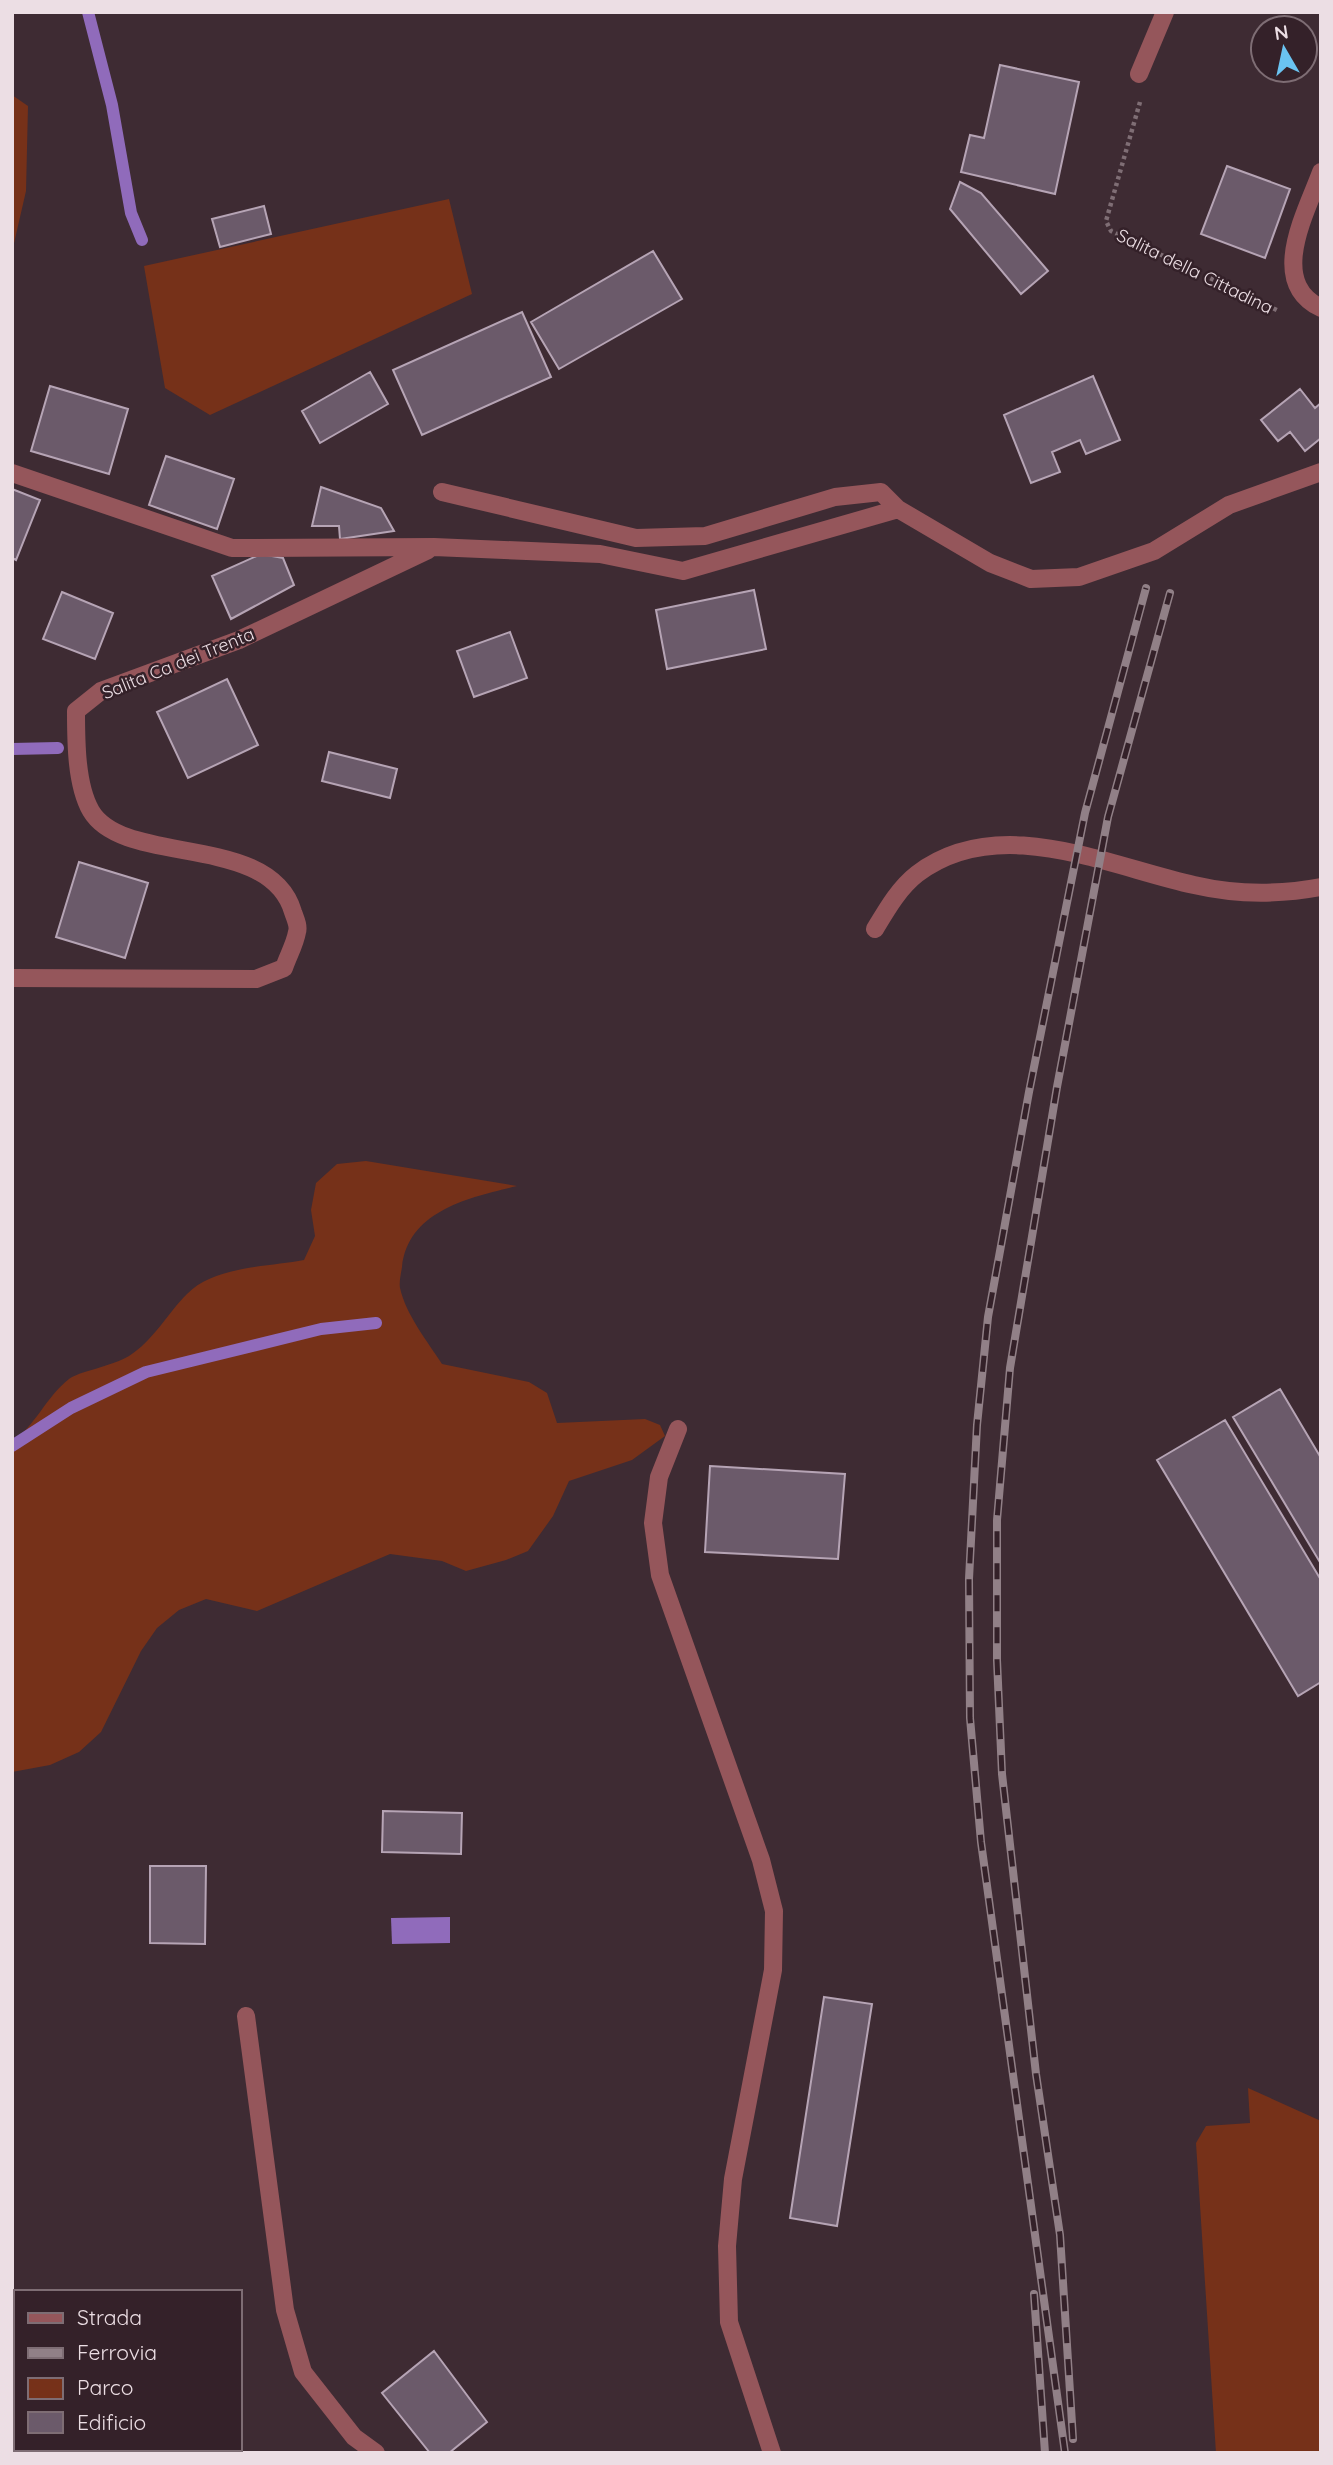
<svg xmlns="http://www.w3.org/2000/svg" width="1333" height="2465" viewBox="0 0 1333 2465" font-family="Quicksand,sans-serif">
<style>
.green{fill:#763119}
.water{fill:#906bbb}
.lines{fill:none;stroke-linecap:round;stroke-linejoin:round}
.stream{stroke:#906bbb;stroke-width:12}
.building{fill:#6b5a6a;stroke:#b6a4b5;stroke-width:2}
.path{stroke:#7f6e75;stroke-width:4.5;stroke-dasharray:3.5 3.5;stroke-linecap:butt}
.lane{stroke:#95565b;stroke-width:18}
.street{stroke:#95565b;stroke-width:18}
.rail-casing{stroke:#918087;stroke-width:8}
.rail{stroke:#342129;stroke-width:5;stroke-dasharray:16;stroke-linecap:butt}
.labels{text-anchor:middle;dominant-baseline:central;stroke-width:5;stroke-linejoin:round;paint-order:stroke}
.street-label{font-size:18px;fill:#ecdee4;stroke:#342129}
</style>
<rect width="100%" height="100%" fill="#3e2b33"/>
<path class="green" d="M12 95 28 106 26 191 12 252Z
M449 199 472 294 210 415 165 388 144 266Z
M366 1161 517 1186C471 1197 408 1210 402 1267 401 1273 399 1282 400 1288 406 1315 428 1342 442 1364L529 1382 547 1393 557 1423 645 1419 660 1425 665 1436 632 1460 569 1481 553 1516 528 1551 506 1560 466 1571 442 1561 390 1554 257 1611 206 1599 179 1610 157 1628 141 1651 101 1732 79 1752 50 1765 12 1772V1442C36 1425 46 1397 69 1379 77 1372 113 1366 129 1356 153 1341 167 1314 187 1294 214 1266 268 1267 304 1260L315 1236 311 1210 316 1183 337 1164Z
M1248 2088 1321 2121V2453H1216L1196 2143 1206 2126 1250 2123Z"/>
<path class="water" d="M450 1917V1943L392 1944 391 1918Z"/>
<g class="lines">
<path class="stream" d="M88 12 112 105 131 213 142 240
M12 749 58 748
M12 1446 71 1408 146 1372 321 1329 376 1323"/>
</g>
<path class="building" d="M1000 65 1079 82 1055 194 961 172 970 135 984 138Z
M1227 166 1290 189 1265 258 1201 234Z
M960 182 981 193 1048 271 1021 294 950 209Z
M264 206 271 234 220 247 212 219Z
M653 251 682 299 559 369 531 322Z
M522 312 551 377 422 435 393 370Z
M370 372 388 404 320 443 302 411Z
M1093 376 1120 440 1086 454 1080 440 1052 452 1060 472 1031 483 1004 415Z
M50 386 128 409 109 474 31 451Z
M1300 389 1315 408 1321 403V438L1305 451 1290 432 1278 441 1261 420Z
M166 456 234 479 217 529 149 505Z
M321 487 381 508 394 531 340 539 339 526H312Z
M12 489 40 500 16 560 12 558Z
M261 554 283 558 294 585 231 619 212 576Z
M754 590 766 649 667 669 656 610Z
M62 592 113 613 95 659 43 639Z
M510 632 527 678 474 697 457 651Z
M227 679 258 745 188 778 157 712Z
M329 752 397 769 390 798 322 781Z
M79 862 148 883 125 958 56 937Z
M1280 1389 1321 1458V1564L1233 1417Z
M1225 1420 1321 1580V1682L1298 1696 1157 1460Z
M710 1466 845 1474 838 1559 705 1552Z
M383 1811 462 1813 461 1854 382 1852Z
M150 1866H206L205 1944 150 1943Z
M824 1997 872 2004 837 2226 790 2218Z
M434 2351 487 2422 449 2453H430L382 2393Z"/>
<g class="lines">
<path class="path" d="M1140 102 1106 221 1111 231 1279 311"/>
<path class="lane" d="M875 929C887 909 899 888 917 874 999 812 1107 866 1194 885 1237 895 1278 895 1321 887
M678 1429 659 1477 653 1523 660 1575 761 1860 774 1911 773 1970 733 2179 727 2246 729 2322 772 2453
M246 2016 285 2310 303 2372 354 2437 376 2453"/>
<path class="street" d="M1139 74 1165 12
M1321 172C1306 213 1267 282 1321 308
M12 473 232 548 434 547 600 554 683 571 898 509 990 563 1031 579 1079 577 1154 551 1229 505 1321 472
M442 492 636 538 705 536 835 497 881 492 898 509
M12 978 256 979 284 968C288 956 295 944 297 932 299 926 295 918 293 912 270 832 124 867 91 811 76 785 76 741 76 711L101 691 239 640 428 550"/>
<g class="rail-casing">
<path id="rail" d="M1034 2294 1045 2453
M1073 2439 1060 2235 1036 2074 1002 1774 997 1660V1520L1010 1368 1057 1087 1108 817 1170 593
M1065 2453 981 1842 970 1718 969 1579 977 1425 988 1317 1029 1092 1085 813 1146 588"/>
</g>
<use href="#rail" class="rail"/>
</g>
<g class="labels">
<g class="street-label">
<text transform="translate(1195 271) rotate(26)">Salita della Cittadina</text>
<text transform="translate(178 663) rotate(-22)">Salita Ca dei Trenta</text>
</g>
</g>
<rect width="1333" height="2465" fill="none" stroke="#ecdee4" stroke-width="28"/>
<rect x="14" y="2290" width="228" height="161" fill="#342129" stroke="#7e6d74" stroke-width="2"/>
<rect x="28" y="2313" width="35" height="10" fill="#95565b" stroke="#7e6d74" stroke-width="2"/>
<text x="77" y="2325" font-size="21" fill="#ecdee4">Strada</text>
<rect x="28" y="2348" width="35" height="10" fill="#918087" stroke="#7e6d74" stroke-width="2"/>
<text x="77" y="2360" font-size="21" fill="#ecdee4">Ferrovia</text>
<rect x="28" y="2378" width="35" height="21" fill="#763119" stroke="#7e6d74" stroke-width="2"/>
<text x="77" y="2395" font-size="21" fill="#ecdee4">Parco</text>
<rect x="28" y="2412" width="35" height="21" fill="#6b5a6a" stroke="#7e6d74" stroke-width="2"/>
<text x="77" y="2430" font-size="21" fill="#ecdee4">Edificio</text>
<g transform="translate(1284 49) rotate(351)"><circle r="33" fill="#342129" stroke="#7e6d74" stroke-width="2"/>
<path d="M0-5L12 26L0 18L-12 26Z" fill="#6ac3f1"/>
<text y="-10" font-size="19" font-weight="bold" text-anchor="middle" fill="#ecdee4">N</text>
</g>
</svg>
